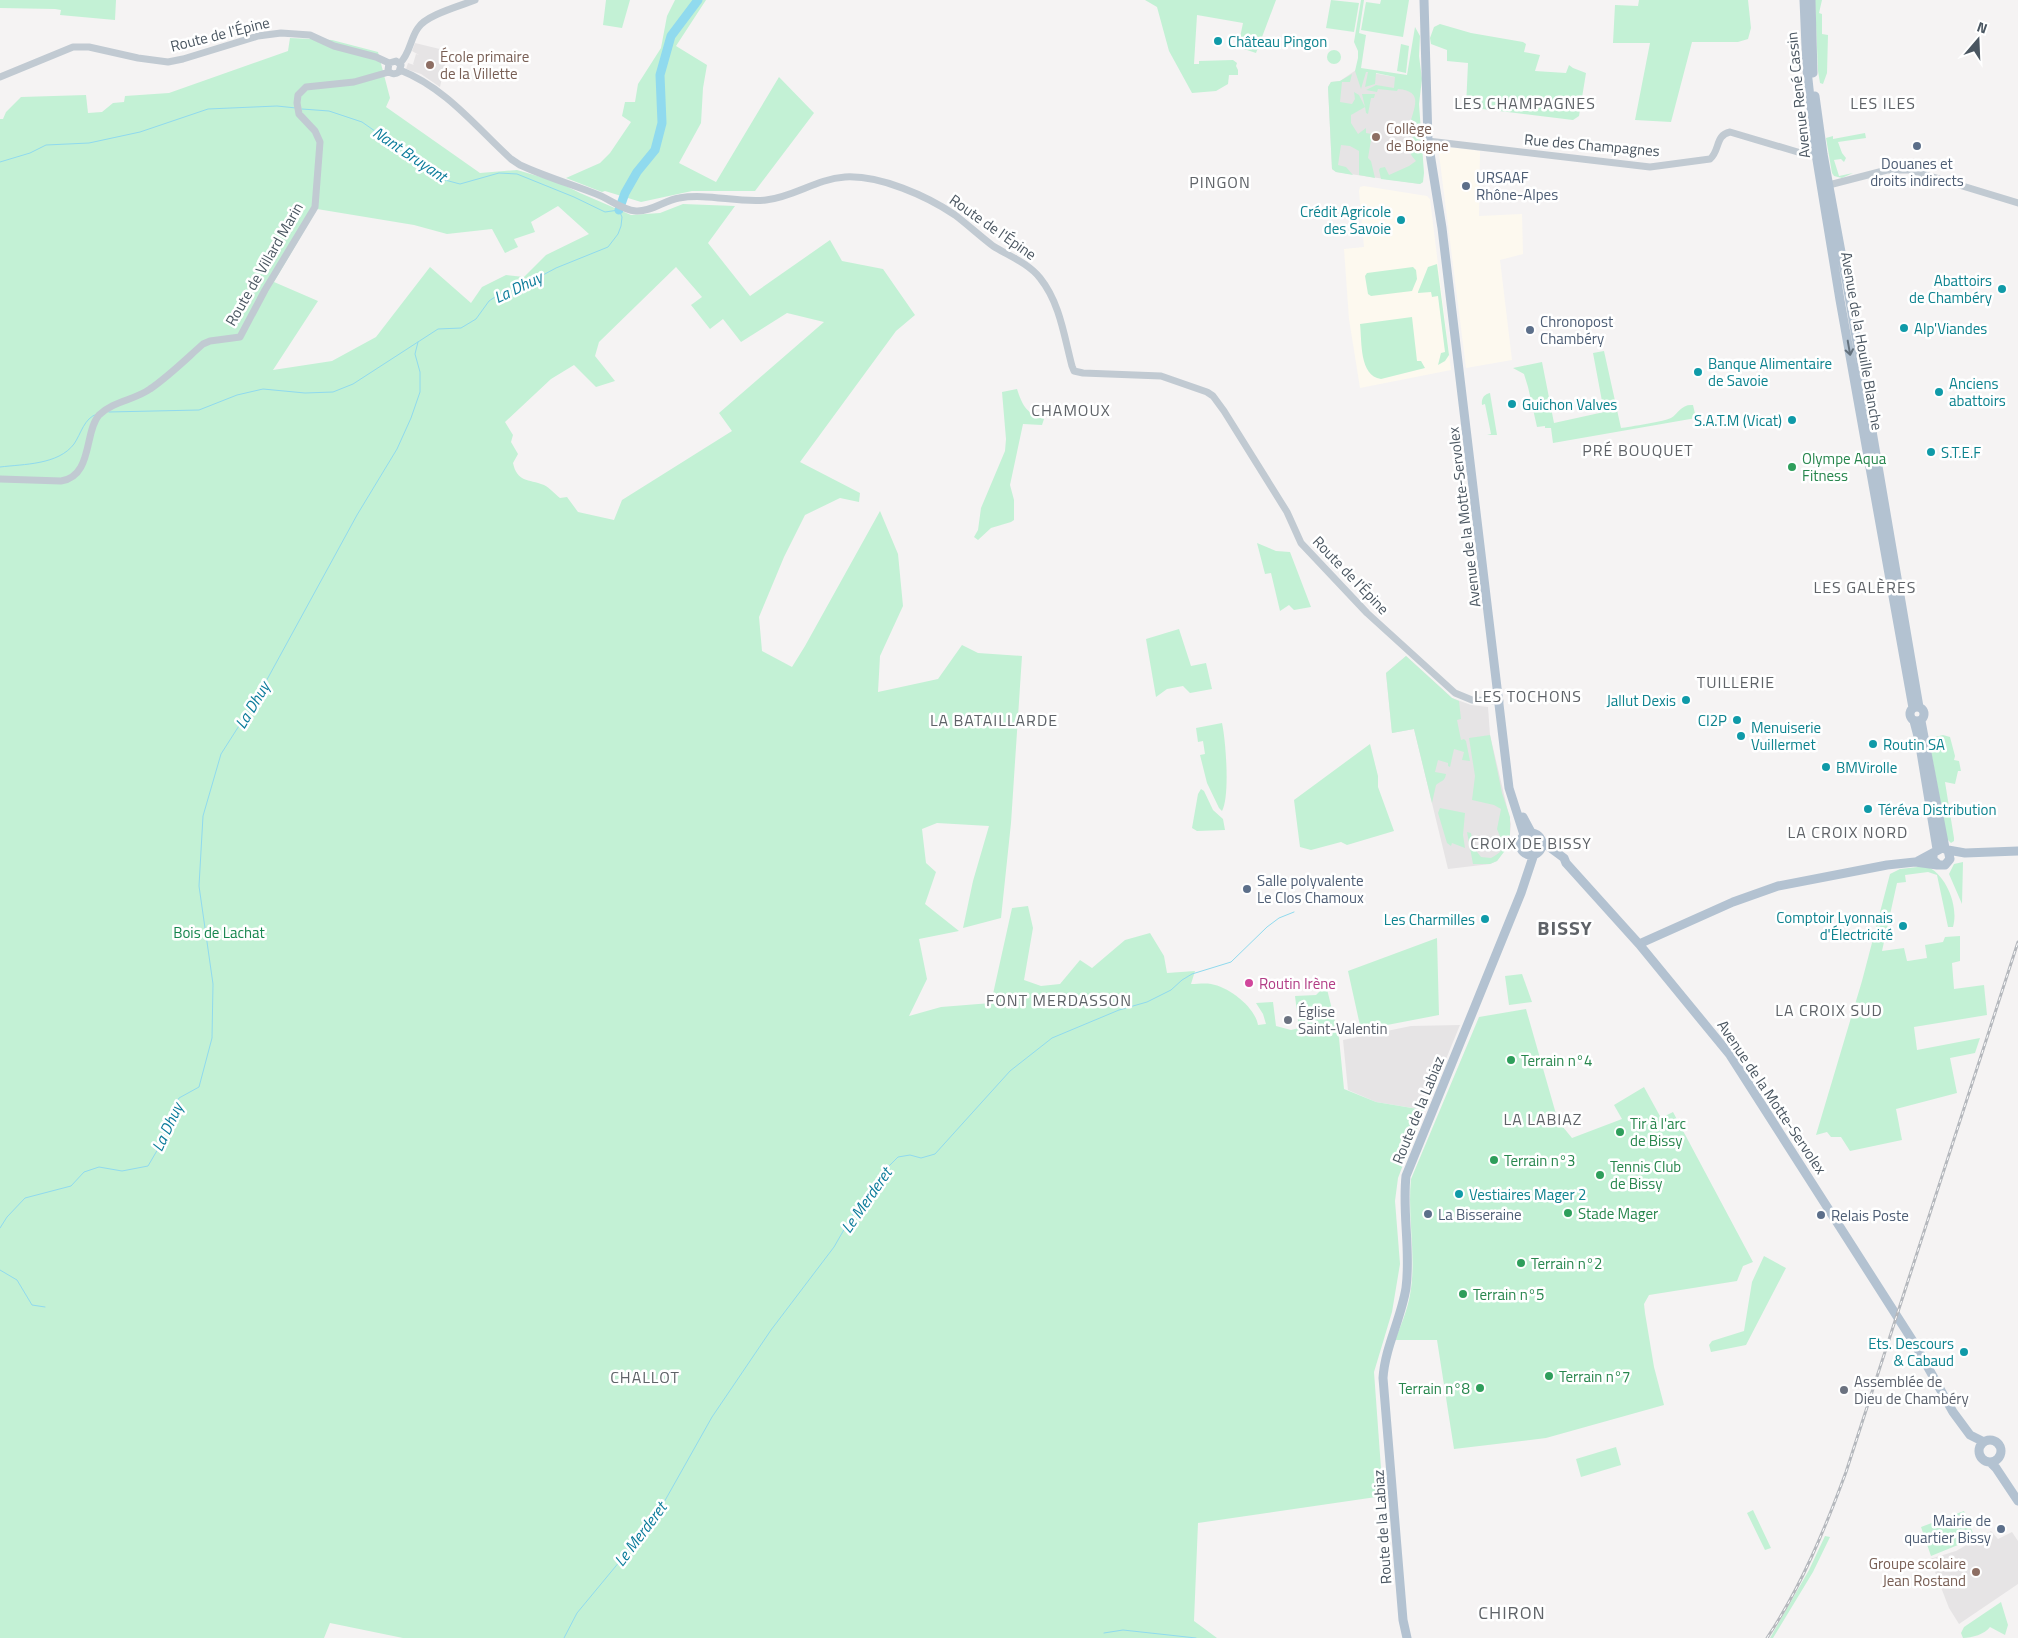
<svg xmlns="http://www.w3.org/2000/svg" width="2018" height="1638" viewBox="0 0 2018 1638" font-family="'Titillium Web',sans-serif">
<style>
.commercial{fill:#fdf9ef}
.education{fill:#e6e4e5}
.green{fill:#c3f1d5;fill-rule:evenodd}
.lines{fill:none;stroke-linecap:round;stroke-linejoin:round}
.stream{stroke:#90daee;stroke-width:1}
.river{stroke:#90daee;stroke-width:9}
.minor{stroke:#c1cad2;stroke-width:7}
.major{stroke:#b3c2d1;stroke-width:9}
.rail-casing{stroke:#b5b8bd;stroke-width:3}
.rail{stroke:#fff;stroke-width:1;stroke-dasharray:4;stroke-linecap:butt}
.oneway{stroke:#64717d}
.culture-dot{fill:#0f9aa8;stroke:#fff;stroke-width:2}
.education-dot{fill:#8d6e63;stroke:#fff;stroke-width:2}
.service-dot{fill:#5c6f8a;stroke:#fff;stroke-width:2}
.leisure-dot{fill:#2e9e5b;stroke:#fff;stroke-width:2}
.hotel-dot{fill:#d1479c;stroke:#fff;stroke-width:2}
.worship-dot{fill:#6b7280;stroke:#fff;stroke-width:2}
.labels{text-anchor:middle;dominant-baseline:central;stroke-width:5;stroke-linejoin:round;paint-order:stroke}
.street-label{font-size:15px;fill:#4a5661;stroke:#fff}
.culture-label{font-size:15px;fill:#0d838f;stroke:#fff;text-anchor:start}
.education-label{font-size:15px;fill:#785e54;stroke:#fff;text-anchor:start}
.service-label{font-size:15px;fill:#4e5e75;stroke:#fff;text-anchor:start}
.leisure-label{font-size:15px;fill:#27864d;stroke:#fff;text-anchor:start}
.park-label{font-size:15px;fill:#17864f;stroke:#fff}
.hotel-label{font-size:15px;fill:#b23c85;stroke:#fff;text-anchor:start}
.worship-label{font-size:15px;fill:#5b616d;stroke:#fff;text-anchor:start}
.neighbourhood-label{font-size:16px;letter-spacing:1px;fill:#5f6368;stroke:#fff}
.water-label{font-size:16px;font-style:italic;fill:#0c7c9b;stroke:#fff}
.quarter-label{font-size:18px;letter-spacing:1px;fill:#5f6368;stroke:#fff}
.district-label{font-size:20px;font-weight:bold;letter-spacing:1px;fill:#5f6368;stroke:#fff}
</style>
<rect width="100%" height="100%" fill="#f5f3f3"/>
<path class="commercial" d="M1438 146 1480 151 1479 216 1522 214 1523 254 1500 260 1512 360 1466 368Z
M1364 186 1427 196 1430 199 1451 370 1360 388 1349 319 1344 249 1364 247 1359 191 1360 187Z"/>
<path class="education" d="M415 43 448 51 440 87 421 74 406 69 408 63 414 65 413 64 416 54 419 55 412 51Z
M1356 70 1417 81 1423 182 1420 184 1336 172 1332 169 1328 87 1331 82 1340 81Z
M1406 656 1452 698 1471 705 1488 707 1490 735 1511 824 1509 844 1497 861 1490 864 1448 869 1414 729 1392 733 1386 673Z
M1460 1025 1425 1110 1376 1102 1348 1090 1343 1040 1411 1026Z
M1991 1531 1998 1539 2012 1532 2018 1541V1584L1959 1624 1949 1608 1930 1559 1956 1551Z"/>
<path class="green" d="M0 0H116L115 20 60 15 61 10 55 9 0 8Z
M606 0H630L622 28 603 25Z
M675 0H706L676 46 707 65 703 88 701 123 679 163 716 182 779 77 814 113 755 191H692L641 202 605 191 602 192 566 178 600 163 610 153 631 122 622 116 625 102H635L638 84 661 48 667 16Z
M1145 0H1276L1256 53 1238 47 1243 23 1197 15 1194 64H1199V61L1233 60 1237 63 1236 66 1238 70V75H1229L1228 84 1216 91 1192 93 1169 51 1157 7Z
M1331 0 1359 3 1354 32 1326 28Z
M1361 0H1364L1359 33 1366 35 1361 68 1407 75 1415 27 1420 36 1419 56 1422 79 1419 104 1424 173 1423 182 1420 184 1381 179 1379 170 1380 168 1385 167 1389 175 1409 166 1416 161C1400 144 1420 143 1410 124 1414 107 1424 91 1398 89L1397 91 1378 89 1377 92 1366 90 1376 85 1394 88 1395 77 1376 73 1375 84 1365 87 1368 72H1366L1361 89 1355 71 1358 58V51L1354 42Z
M1381 0H1409L1403 37 1361 30 1366 2 1380 4Z
M1639 0H1748L1751 28 1748 39 1738 42H1692L1671 122 1635 120 1650 43H1613L1615 5 1638 6Z
M1815 0H1822L1819 13 1822 14V34L1828 35 1827 73 1823 84 1820 83 1818 71Z
M1440 24 1471 33 1523 42 1526 44 1524 52 1540 55 1535 71 1566 73 1569 65 1573 68 1586 73 1579 116 1573 120 1466 107 1468 63 1447 61V50L1431 44 1430 38 1434 27Z
M290 38 332 40 378 52 390 98 386 107 480 173 517 170 558 182 580 193 631 215 660 213 683 204 735 206 708 243 750 296 830 240 842 261 883 269 915 315 896 331 800 462 860 493 859 502 840 498 805 515 784 557 759 617 762 651 792 667 805 646 880 511 898 554 903 606 880 656 878 692 938 679 962 645 978 653 1022 656 1011 823 1001 918 963 928 973 881 989 826 937 823 922 829 926 863 936 872 925 904 959 931 919 939 927 979 909 1016 941 1007 991 1003 1012 908 1028 906 1033 928 1024 980 1041 986 1060 984 1080 960 1092 968 1125 940 1150 933 1164 956 1167 973 1195 971 1191 984C1197 984 1205 983 1211 984 1229 987 1255 1007 1258 1025L1266 1024 1263 1014 1256 1003 1273 1002 1276 1026 1291 1030 1299 1028 1295 996 1316 995 1326 985 1339 1038 1344 1089 1376 1102 1424 1110 1398 1178 1395 1201 1400 1264 1392 1312 1374 1372 1383 1496 1198 1523 1194 1621 1217 1638H403L330 1623 324 1638H0V119H3L6 112 21 97 86 95 88 113 102 112 113 103 124 102 125 96 169 93 288 51ZM558 206 589 234 546 255 524 277 506 275 482 287 471 303 430 267 376 337 332 361 273 370 318 301 274 282 317 209 414 225 447 234 492 229 505 253 518 247 514 239 535 232 531 222ZM676 267 702 297 691 305 710 329 723 319 741 342 787 313 824 322 719 413 732 431 622 500 614 520 578 512 567 497 560 498C555 494 550 488 544 485 528 479 517 482 513 463L518 454 511 442 513 435 505 422 551 379 574 365 596 387 615 381 595 356 599 342Z
M1401 44 1409 46 1406 73 1397 71Z
M1327 57a7 7 0 1 1 14 0a7 7 0 1 1-14 0Z
M1352 74 1350 82H1342L1340 102 1352 104 1355 99 1354 92 1359 95 1365 107 1362 94H1375L1374 98H1371L1368 114 1366 113 1365 107 1351 115V123L1358 134 1366 128V133L1372 134 1368 158 1371 161 1375 178 1359 175V151L1350 146 1341 145 1338 165 1346 167 1353 175 1336 172 1332 169 1328 87 1331 82 1340 81Z
M1865 133 1866 138 1838 142 1842 153 1846 158 1844 162 1841 159 1834 160 1839 176 1853 173 1842 178 1834 176 1832 173 1826 138 1833 136V139Z
M1437 264 1449 355 1445 361 1438 365 1441 353 1445 352 1438 296 1432 297 1431 292 1418 293V292L1428 267Z
M1413 267 1416 270 1417 279 1412 291 1371 296 1368 294 1365 276 1367 273Z
M1412 317 1417 361H1421L1425 368 1381 379C1359 376 1362 341 1360 324Z
M1604 351 1621 428C1629 427 1666 421 1671 418 1679 413 1681 404 1693 405L1696 418 1553 443 1551 428H1545V426L1537 427 1528 387 1524 374 1513 368 1542 362 1554 423 1604 412 1593 353Z
M1017 389C1022 404 1026 414 1042 417L1044 419 1042 425 1023 424 1010 485 1014 500V520L1011 522 991 528 978 540 974 537 978 530 981 508 1005 451 1006 439 1002 392Z
M1490 393 1497 435H1487L1491 434 1485 404 1482 405C1481 399 1484 394 1490 393Z
M1257 543 1276 551 1290 552 1311 607 1294 610 1289 605 1280 611 1271 573 1265 574Z
M1179 629 1191 666 1206 663 1212 689 1190 693 1183 686 1167 689 1156 697 1146 639Z
M1406 656 1452 698 1459 701 1461 719 1457 720 1461 740 1464 739 1466 741 1470 761 1462 760 1464 752 1454 749 1450 767 1448 766V763L1438 760 1435 772 1446 774C1445 782 1440 781 1436 785L1432 803 1414 729 1392 733 1386 673Z
M1222 723C1226 741 1230 797 1222 811L1219 808 1207 783 1200 755 1205 754 1203 741 1198 742 1196 728Z
M1490 735 1502 793 1510 817V839L1507 848 1497 861 1490 864H1473L1467 832 1471 833 1474 848 1481 857 1491 858C1510 848 1502 843 1497 829L1501 809 1494 805 1472 800 1475 776 1469 738Z
M1943 735 1950 737 1955 756 1954 760 1959 761 1961 771H1958L1955 784 1945 782 1954 838V841L1951 843 1947 839 1930 746 1935 737Z
M1370 744 1378 776V787L1394 831 1347 845 1341 842 1311 850 1300 847 1294 800Z
M1201 789 1204 791 1213 810 1223 819 1225 830 1197 831 1192 828 1198 794Z
M1440 808 1465 813 1463 835 1465 848 1452 843 1451 846 1447 843 1438 813Z
M1963 862 1962 904 1949 874 1954 864Z
M1926 866C1946 874 1959 906 1953 927H1948L1937 875 1928 872 1905 875 1906 882 1897 883 1882 951 1904 948 1907 961H1908L1927 958 1925 945 1943 942 1945 937 1960 936V961L1952 963 1954 989 1984 985 1987 1015 1914 1027 1917 1050 1980 1038 1975 1053 1950 1058 1957 1093 1896 1109 1902 1140 1850 1151 1841 1137H1831L1827 1132 1816 1135 1862 981 1890 874 1900 869Z
M1437 938 1439 1015 1361 1030 1348 971Z
M1522 974 1532 1002 1509 1005 1505 976Z
M1526 1009 1558 1121 1572 1138 1622 1119 1614 1105 1644 1087 1661 1118 1673 1112 1753 1262 1743 1266 1737 1281 1649 1295 1644 1304 1645 1313 1654 1367 1664 1405 1546 1438 1454 1449 1437 1340H1395C1401 1325 1407 1311 1410 1295 1417 1257 1407 1218 1411 1179L1479 1017Z
M1764 1256 1786 1268 1746 1345 1711 1352 1709 1345 1712 1341 1744 1331 1752 1282Z
M1616 1447 1621 1465 1581 1477 1576 1459Z
M1753 1510 1771 1548 1765 1550 1747 1513Z
M1964 1511 1975 1538 1931 1556 1921 1527Z
M1825 1536 1830 1537 1813 1572 1773 1638H1770L1809 1570Z
M2001 1602 2008 1625 2005 1635 1990 1627C1985 1634 1972 1638 1963 1638L1961 1633 1964 1627Z"/>
<g class="lines">
<path class="stream" d="M0 162 30 153 46 145 89 143 140 132 208 109 277 106 296 108
M109 412 199 410 237 395 263 389 305 393 333 392 353 384 438 329 461 328 476 319 489 301 501 293 515 290 556 268 608 247 618 234 621 226 622 217 619 210 605 212 574 197 517 174 499 173 460 184 445 180 362 122 329 111 302 109
M0 467C24 464 58 465 74 444 81 434 84 418 97 414
M0 1228 7 1217 25 1198 71 1186 84 1172 99 1167 122 1171 148 1166 162 1142 170 1116 179 1098 199 1087 212 1038 213 984 199 886 203 816 221 754 258 696 357 515 397 449 411 418 420 392V372L415 354 418 342
M0 1270 17 1280 32 1305 45 1307
M1104 1633 1123 1630 1196 1638
M564 1638 577 1613 654 1520 712 1417 771 1330 834 1247 857 1207 880 1175 898 1157 910 1155 921 1158 935 1154 1010 1071 1052 1038 1119 1010 1147 1002 1171 990 1182 980 1192 974 1231 962 1267 927 1279 918 1294 912"/>
<path class="river" d="M619 210 625 193 637 172 655 150 662 123 660 75 671 36 698 0"/>
<path class="minor" d="M400 63C410 54 410 39 418 28 426 15 460 6 475 0
M400 70C446 88 476 127 511 159L520 165C546 177 574 185 601 196 612 201 623 210 636 211 651 212 665 200 679 198 708 193 737 203 766 200 794 197 816 179 845 177 880 175 927 196 955 215 968 225 980 236 993 246 1009 256 1028 263 1040 278 1060 303 1064 336 1072 366L1074 371 1083 373 1161 376 1207 392 1213 396 1224 411 1287 512 1301 543 1367 613 1455 693 1472 700 1500 701
M0 77 73 47H89L138 58 168 62 183 59 258 36 281 33 310 35 334 46 376 57 389 63 396 61 401 65 399 72C395 75 390 74 388 70L389 63
M1428 141 1650 167 1710 159C1720 151 1715 135 1730 132L1801 153 1820 154
M1825 186 1887 170H1910L2018 203
M0 479 61 481C93 476 84 432 99 415 113 401 135 400 150 389 169 376 186 359 203 344L210 341 240 337 265 290 315 207 320 142 315 131 299 114 297 103 298 95 306 87 354 82 389 72"/>
<path class="major" d="M1424 0 1428 141 1442 228 1509 788 1524 835
M1804 0 1807 70 1816 154 1840 300 1913 708
M1811 0 1813 73
M1815 96 1823 154 1848 290 1919 707
M1910 714a7 7 0 1 1 14 0a7 7 0 1 1-14 0Z
M1914 721 1919 740 1937 849
M1921 721 1945 848
M1523 817 1531 832
M1520 844a11 11 0 1 1 22 0a11 11 0 1 1-22 0Z
M1541 841 1564 858 1566 863 1639 944 1730 1055 1916 1346 1953 1412 1970 1435 1984 1442
M1948 850 1965 853 2018 851
M1918 861 1942 848 1948 850 1950 859 1945 865H1939L1933 860V854
M1639 944 1733 902 1778 886 1887 865 1915 862 1937 865
M1979 1451a11 11 0 1 1 22 0a11 11 0 1 1-22 0Z
M1990 1462 1996 1468 2018 1501
M1407 1638 1403 1620 1383 1378C1385 1347 1401 1319 1406 1288 1411 1251 1402 1214 1406 1176L1521 893 1534 854"/>
<g class="rail-casing">
<path id="rail" d="M1767 1638C1801 1587 1825 1529 1846 1472L2018 942"/>
</g>
<use href="#rail" class="rail"/>
</g>
<defs><path id="oneway-shaft" d="M-6 0H5M1.5-3L5.5 0L1.5 3" fill="none" stroke-width="1.6" stroke-linecap="round" stroke-linejoin="round" transform="scale(1.25)"/></defs>
<use class="oneway" href="#oneway-shaft" transform="translate(1849 348) rotate(80)"/>
<g class="culture-dot">
<circle cx="1218" cy="41" r="5"/>
<circle cx="1401" cy="220" r="5"/>
<circle cx="2002" cy="289" r="5"/>
<circle cx="1904" cy="328" r="5"/>
<circle cx="1698" cy="372" r="5"/>
<circle cx="1939" cy="392" r="5"/>
<circle cx="1512" cy="404" r="5"/>
<circle cx="1792" cy="420" r="5"/>
<circle cx="1931" cy="452" r="5"/>
<circle cx="1686" cy="700" r="5"/>
<circle cx="1737" cy="720" r="5"/>
<circle cx="1741" cy="736" r="5"/>
<circle cx="1873" cy="744" r="5"/>
<circle cx="1826" cy="767" r="5"/>
<circle cx="1868" cy="809" r="5"/>
<circle cx="1485" cy="919" r="5"/>
<circle cx="1903" cy="926" r="5"/>
<circle cx="1459" cy="1194" r="5"/>
<circle cx="1964" cy="1352" r="5"/>
</g>
<g class="education-dot">
<circle cx="430" cy="65" r="5"/>
<circle cx="1376" cy="137" r="5"/>
<circle cx="1976" cy="1572" r="5"/>
</g>
<g class="service-dot">
<circle cx="1917" cy="146" r="5"/>
<circle cx="1466" cy="186" r="5"/>
<circle cx="1530" cy="330" r="5"/>
<circle cx="1247" cy="889" r="5"/>
<circle cx="1428" cy="1214" r="5"/>
<circle cx="1821" cy="1215" r="5"/>
<circle cx="2001" cy="1529" r="5"/>
</g>
<g class="leisure-dot">
<circle cx="1792" cy="467" r="5"/>
<circle cx="1511" cy="1060" r="5"/>
<circle cx="1620" cy="1132" r="5"/>
<circle cx="1494" cy="1160" r="5"/>
<circle cx="1600" cy="1175" r="5"/>
<circle cx="1568" cy="1213" r="5"/>
<circle cx="1521" cy="1263" r="5"/>
<circle cx="1463" cy="1294" r="5"/>
<circle cx="1549" cy="1376" r="5"/>
<circle cx="1480" cy="1388" r="5"/>
</g>
<circle class="hotel-dot" cx="1249" cy="983" r="5"/>
<g class="worship-dot">
<circle cx="1288" cy="1020" r="5"/>
<circle cx="1844" cy="1390" r="5"/>
</g>
<g class="labels">
<g class="street-label">
<text transform="translate(220 34) rotate(-14)">Route de l'Épine</text>
<text transform="translate(1798 95) rotate(-96)">Avenue René Cassin</text>
<text transform="translate(1592 145) rotate(5)">Rue des Champagnes</text>
<text transform="translate(993 227) rotate(35)">Route de l'Épine</text>
<text transform="translate(264 264) rotate(-60)">Route de Villard Marin</text>
<text transform="translate(1862 341) rotate(80)">Avenue de la Houille Blanche</text>
<text transform="translate(1464 517) rotate(-97)">Avenue de la Motte-Servolex</text>
<text transform="translate(1351 575) rotate(46)">Route de l'Épine</text>
<text transform="translate(1772 1097) rotate(56)">Avenue de la Motte-Servolex</text>
<text transform="translate(1418 1110) rotate(-68)">Route de la Labiaz</text>
<text transform="translate(1382 1527) rotate(-94)">Route de la Labiaz</text>
</g>
<g class="culture-label">
<text x="1228" y="41">Château Pingon</text>
<text x="1391" y="211" text-anchor="end">Crédit Agricole<tspan x="1391" dy="17">des Savoie</tspan></text>
<text x="1992" y="280" text-anchor="end">Abattoirs<tspan x="1992" dy="17">de Chambéry</tspan></text>
<text x="1914" y="328">Alp'Viandes</text>
<text x="1708" y="363">Banque Alimentaire<tspan x="1708" dy="17">de Savoie</tspan></text>
<text x="1949" y="383">Anciens<tspan x="1949" dy="17">abattoirs</tspan></text>
<text x="1522" y="404">Guichon Valves</text>
<text x="1782" y="420" text-anchor="end">S.A.T.M (Vicat)</text>
<text x="1941" y="452">S.T.E.F</text>
<text x="1676" y="700" text-anchor="end">Jallut Dexis</text>
<text x="1727" y="720" text-anchor="end">CI2P</text>
<text x="1751" y="727">Menuiserie<tspan x="1751" dy="17">Vuillermet</tspan></text>
<text x="1883" y="744">Routin SA</text>
<text x="1836" y="767">BMVirolle</text>
<text x="1878" y="809">Téréva Distribution</text>
<text x="1893" y="917" text-anchor="end">Comptoir Lyonnais<tspan x="1893" dy="17">d'Électricité</tspan></text>
<text x="1475" y="919" text-anchor="end">Les Charmilles</text>
<text x="1469" y="1194">Vestiaires Mager 2</text>
<text x="1954" y="1343" text-anchor="end">Ets. Descours<tspan x="1954" dy="17">&amp; Cabaud</tspan></text>
</g>
<g class="education-label">
<text x="440" y="56">École primaire<tspan x="440" dy="17">de la Villette</tspan></text>
<text x="1386" y="128">Collège<tspan x="1386" dy="17">de Boigne</tspan></text>
<text x="1966" y="1563" text-anchor="end">Groupe scolaire<tspan x="1966" dy="17">Jean Rostand</tspan></text>
</g>
<g class="service-label">
<text x="1917" y="163" text-anchor="middle">Douanes et<tspan x="1917" dy="17">droits indirects</tspan></text>
<text x="1476" y="177">URSAAF<tspan x="1476" dy="17">Rhône-Alpes</tspan></text>
<text x="1540" y="321">Chronopost<tspan x="1540" dy="17">Chambéry</tspan></text>
<text x="1257" y="880">Salle polyvalente<tspan x="1257" dy="17">Le Clos Chamoux</tspan></text>
<text x="1438" y="1214">La Bisseraine</text>
<text x="1831" y="1215">Relais Poste</text>
<text x="1991" y="1520" text-anchor="end">Mairie de<tspan x="1991" dy="17">quartier Bissy</tspan></text>
</g>
<g class="leisure-label">
<text x="1802" y="458">Olympe Aqua<tspan x="1802" dy="17">Fitness</tspan></text>
<text x="1521" y="1060">Terrain n°4</text>
<text x="1630" y="1123">Tir à l'arc<tspan x="1630" dy="17">de Bissy</tspan></text>
<text x="1504" y="1160">Terrain n°3</text>
<text x="1610" y="1166">Tennis Club<tspan x="1610" dy="17">de Bissy</tspan></text>
<text x="1578" y="1213">Stade Mager</text>
<text x="1531" y="1263">Terrain n°2</text>
<text x="1473" y="1294">Terrain n°5</text>
<text x="1559" y="1376">Terrain n°7</text>
<text x="1470" y="1388" text-anchor="end">Terrain n°8</text>
</g>
<g class="park-label">
<text x="219" y="932">Bois de Lachat</text>
</g>
<g class="hotel-label">
<text x="1259" y="983">Routin Irène</text>
</g>
<g class="worship-label">
<text x="1298" y="1011">Église<tspan x="1298" dy="17">Saint-Valentin</tspan></text>
<text x="1854" y="1381">Assemblée de<tspan x="1854" dy="17">Dieu de Chambéry</tspan></text>
</g>
<g class="neighbourhood-label">
<text x="1525" y="103">LES CHAMPAGNES</text>
<text x="1883" y="103">LES ILES</text>
<text x="1220" y="182">PINGON</text>
<text x="1071" y="410">CHAMOUX</text>
<text x="1638" y="450">PRÉ BOUQUET</text>
<text x="1865" y="587">LES GALÈRES</text>
<text x="1736" y="682">TUILLERIE</text>
<text x="1528" y="696">LES TOCHONS</text>
<text x="994" y="720">LA BATAILLARDE</text>
<text x="1848" y="832">LA CROIX NORD</text>
<text x="1531" y="843">CROIX DE BISSY</text>
<text x="1059" y="1000">FONT MERDASSON</text>
<text x="1829" y="1010">LA CROIX SUD</text>
<text x="1543" y="1119">LA LABIAZ</text>
<text x="645" y="1377">CHALLOT</text>
</g>
<g class="water-label">
<text transform="translate(410 154) rotate(34)">Nant Bruyant</text>
<text transform="translate(518 287) rotate(-26)">La Dhuy</text>
<text transform="translate(252 705) rotate(-59)">La Dhuy</text>
<text transform="translate(167 1127) rotate(-65)">La Dhuy</text>
<text transform="translate(866 1200) rotate(-55)">Le Merderet</text>
<text transform="translate(640 1534) rotate(-53)">Le Merderet</text>
</g>
<g class="quarter-label">
<text x="1512" y="1612">CHIRON</text>
</g>
<g class="district-label">
<text x="1565" y="927">BISSY</text>
</g>
</g>
<g transform="translate(1978 40) rotate(19)" stroke="#ffffff" stroke-width="4" paint-order="stroke">
<path d="M0-4L9 19L0 12L-9 19Z" fill="#4a5661"/>
<text y="-8" font-size="14" font-weight="bold" text-anchor="middle" fill="#4a5661">N</text>
</g>
</svg>
